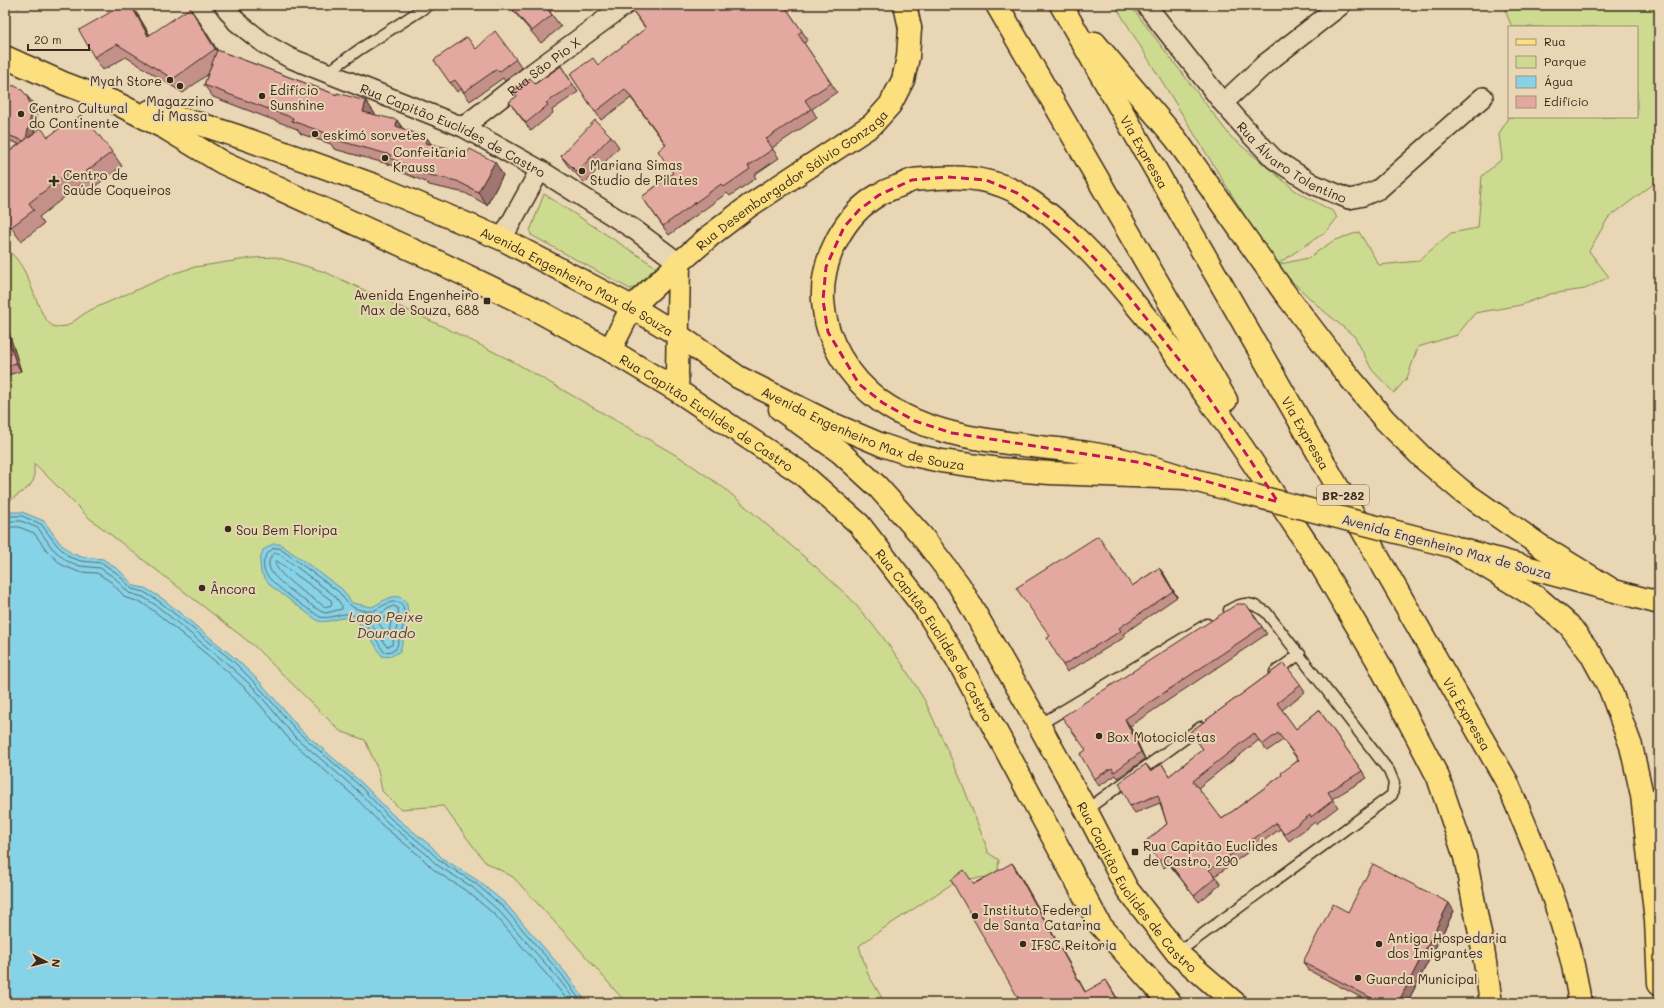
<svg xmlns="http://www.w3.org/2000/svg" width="1664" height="1008" viewBox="0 0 1664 1008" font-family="Mali,sans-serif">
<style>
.green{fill:#ccdb8f;stroke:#848256}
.water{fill:#86d2e7;stroke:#688f97}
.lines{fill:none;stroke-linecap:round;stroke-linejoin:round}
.shore{stroke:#596d6e;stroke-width:1}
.lane-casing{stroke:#3b2a1e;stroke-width:13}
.street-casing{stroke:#3b2a1e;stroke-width:22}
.primary-casing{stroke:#3b2a1e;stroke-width:25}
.highway-casing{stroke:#3b2a1e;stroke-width:25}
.lane{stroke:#e9d6b4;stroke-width:10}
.street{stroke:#e9d6b4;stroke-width:19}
.primary{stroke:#fce080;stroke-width:22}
.highway{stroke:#fce080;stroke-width:22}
.primary-bridge-casing{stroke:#3b2a1e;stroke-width:25;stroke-linecap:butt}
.primary-bridge{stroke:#fce080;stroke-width:22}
.wall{fill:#c3918a;stroke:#3b2a1e;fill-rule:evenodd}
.shaded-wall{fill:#9f7671;stroke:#3b2a1e}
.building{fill:#e3a9a1;stroke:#3b2a1e;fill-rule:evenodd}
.marked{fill:none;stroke:#c2185b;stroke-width:3;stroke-dasharray:8 5;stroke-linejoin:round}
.poi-dot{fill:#3b2a1e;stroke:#e9d6b4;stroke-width:1.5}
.labels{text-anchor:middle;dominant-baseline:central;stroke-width:4;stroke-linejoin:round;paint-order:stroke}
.shield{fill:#e9d6b4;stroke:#6f5e4b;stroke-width:1}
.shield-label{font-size:12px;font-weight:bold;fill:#3b2a1e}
.street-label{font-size:13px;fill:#3b2a1e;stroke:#e9d6b4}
.poi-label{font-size:13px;fill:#3b2a1e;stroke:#e9d6b4;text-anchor:start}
.water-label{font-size:14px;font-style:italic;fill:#46433c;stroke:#e9d6b4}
</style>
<rect width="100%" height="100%" fill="#e9d6b4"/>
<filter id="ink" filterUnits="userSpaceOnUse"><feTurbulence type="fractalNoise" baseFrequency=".025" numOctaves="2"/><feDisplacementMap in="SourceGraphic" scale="8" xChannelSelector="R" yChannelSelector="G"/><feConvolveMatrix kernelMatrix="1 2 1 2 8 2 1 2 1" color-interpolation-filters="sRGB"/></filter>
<g filter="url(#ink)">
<path class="green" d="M1115 5H1130L1231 137 1296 191 1334 212 1337 218 1327 231 1276 265 1308 258 1333 241 1359 232 1379 265 1418 261 1451 233 1478 228 1482 176 1502 159 1499 134 1509 116V117H1637V27H1512L1503 5H1659V180L1608 218 1589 251 1609 277 1585 289 1550 294 1521 305 1475 313 1457 335 1418 347 1407 378 1394 393 1372 370 1355 337 1318 306 1275 265Z
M544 194 656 267 634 288 630 289 531 235 530 231Z
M5 249C33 264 35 320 55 327L67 326 88 311 175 273 195 267 253 258 276 257 325 272 444 327 514 362 681 458 724 488 816 567 849 597 879 632 903 665 925 701 961 780 988 851 987 852 999 860 998 870 989 877 958 880 875 934 859 946 868 974 883 1000 881 1003H626L575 944 513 877 485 862 443 806 400 809 382 791 378 770 365 740 340 731 253 645 88 517 34 463V479L29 487 5 504Z"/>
<path class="water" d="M5 512H22L44 521 59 542 71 553 82 557 103 559 120 571 134 586 145 588 163 599 236 659 260 682 301 730 363 784 393 815 431 846 442 858 477 880 506 904 565 972 587 1003H5Z
M273 544H280L342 589 352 603 372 607C378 604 385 599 392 597 420 592 403 639 400 651 394 655 389 658 382 656 373 643 362 615 343 618 334 619 328 623 318 621L271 586 261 573 260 561 263 550Z"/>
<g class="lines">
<path class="shore" d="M5 516H22L41 524 56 544 69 557 81 561 102 563 118 574 132 589 144 592 160 602 234 662 257 685 298 732 361 787 390 818 428 849 440 861 475 883 503 907 562 975 582 1003
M5 521H21L38 528 52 548 67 561 80 566 100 568 115 578 129 593 143 597 157 606 230 666 254 688 294 736 357 790 387 822 425 853 437 865 472 887 499 911 558 978 577 1003
M5 527H19L34 533 48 552 62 565 79 572 97 573 111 582 126 598 141 602 154 611 227 671 249 692 290 740 353 795 383 826 421 857 434 870 468 892 495 915 553 982 570 1003
M274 548H279L339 592C347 603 351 609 366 611 369 611 372 612 375 610 384 606 390 599 401 603 409 615 400 636 396 649L392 651 384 652C375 639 364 613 345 614 336 615 329 619 320 617 308 609 270 584 265 572 261 561 266 553 274 548Z
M275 553H278L335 596 342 606V609L326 613 322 612C311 605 273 580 270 569 267 562 270 557 275 553Z
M277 561 331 600 332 605 325 607C313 598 276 576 275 562Z
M393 606 398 608 399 619 392 645 387 647 367 618 368 616H376Z
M390 615H392L389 633 387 635 378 622Z"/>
<g class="lane-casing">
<path id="lane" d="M328 72 360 49 429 5
M1275 672 1300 654
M1039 725 1207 624
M1086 810 1201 727
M1177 953 1392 795 1394 783 1389 771 1266 612C1251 602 1245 601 1229 610"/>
</g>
<g class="street-casing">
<g id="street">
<path id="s1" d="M224 5 237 22 265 44 290 58 463 127 540 170 635 230 679 263"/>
<path id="s2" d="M1146 5 1223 103 1252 136 1274 159 1313 184 1349 199 1363 196 1379 189 1483 97"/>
<path d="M1223 103 1265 64 1341 5"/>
<path id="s3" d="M463 127 534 72 625 5"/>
<path d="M502 239 540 170"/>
</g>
</g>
<g class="primary-casing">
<g id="primary">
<path id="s4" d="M5 57 63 83 116 103 167 129 223 163 430 258 529 306 610 350 678 391 801 473 859 524 925 609 957 659 1100 925 1170 1003"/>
<path id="s5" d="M150 111 200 124 240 137 374 185 502 239 632 307 678 335 738 377 828 422 882 445 909 454 941 461 999 469 1050 473 1186 478 1236 491"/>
<path id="s6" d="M610 350 632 307 679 263 711 235 749 206 872 125 890 105 903 80 908 57 910 28"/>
<path d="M678 391 677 374 679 263"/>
<path id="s7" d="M780 409 840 452 877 486 921 535 959 585 1039 725 1086 810 1127 889 1177 953 1235 1003"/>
<path d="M1463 550 1659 603"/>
</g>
</g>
<g class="highway-casing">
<g id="highway">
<path d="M905 5 910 28"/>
<path d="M997 5 1226 400"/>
<path id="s8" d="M1061 5 1507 782C1537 853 1569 926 1580 1003"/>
<path d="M1095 43 1176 139 1284 292 1341 367 1384 419 1424 459 1462 491 1542 547 1609 588"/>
<path d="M1186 478C1153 467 1123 458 1088 453 1018 442 940 444 880 401 849 378 825 340 823 300 821 259 844 214 880 194 885 191 891 189 896 187 902 185 907 182 913 180 920 179 929 179 937 178 965 176 993 179 1018 193 1064 220 1102 263 1135 304 1205 387 1263 478 1323 568"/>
<path d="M1454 547 1539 599 1569 625 1591 654 1610 689 1631 746 1642 795 1656 921 1659 984"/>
<path d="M1316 557 1377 660 1438 777 1465 857 1483 949 1491 1003"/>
</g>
</g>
<use href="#lane" class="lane"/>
<use href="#street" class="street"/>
<use href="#primary" class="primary"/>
<use href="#highway" class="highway"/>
<g class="primary-bridge-casing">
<path id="primary-bridge" d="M1236 491 1451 546"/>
</g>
<use href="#primary-bridge" class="primary-bridge"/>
</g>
<path class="wall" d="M16 5H22L18 8Z
M509 5H559L550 12 561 27 541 43 515 13Z
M784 5 808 40 804 43 837 92 812 109 817 118 772 148 779 158 754 175 756 178 730 196 727 193 669 235 642 197 673 173 666 145 631 98 601 120 570 74 598 65 646 29 630 7Z
M138 15 150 35 199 21 217 50 337 95 366 101 375 114H374L404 129 427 138 431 144 503 175 487 205 465 193 429 185 426 182 398 171 395 166 334 149 331 144 301 134 297 129 213 97 204 85 208 74 183 93 126 57 103 70 94 57Z
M476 49 516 59 522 68 505 81 503 78 470 101 461 89 457 92 434 60Z
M561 66 578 92 552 110 553 113 531 131 509 102Z
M5 86 33 103 37 118 34 133 48 137 69 124 89 126 112 152 122 166 86 193 80 185 39 217 44 224 21 241 5 219V190L7 189 5 185V155L19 144 5 139Z
M611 136 619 147 585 183 568 166 561 156Z
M5 327 9 333 21 371 5 376Z
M1159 568 1164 574 1177 597 1123 634 1125 637 1067 672 1063 665 1050 636 1132 586Z
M1246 604 1267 634 1130 726 1145 759 1118 778 1116 775 1099 786 1094 779 1086 750Z
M1284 663 1305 692 1282 710 1296 729 1319 710 1367 778 1332 799 1338 807 1316 824 1315 822 1289 841 1280 829 1215 876 1221 884 1199 902 1169 864 1164 868 1145 842 1167 824 1160 803 1135 813 1130 806 1146 764 1151 770 1162 764 1169 776 1203 749 1190 732ZM1259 740 1267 751 1283 740 1298 760 1282 775 1222 819 1198 788Z
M1454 911 1407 1003H1372L1308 970 1303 962 1348 912Z"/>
<path class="shaded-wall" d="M131 5 138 15 157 49 148 36Z
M190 8 199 21 225 62 215 49Z
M27 96 33 103 37 118 31 148 25 141Z
M366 101 375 114 372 124 363 112Z
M397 120 406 133 396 126Z
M427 138 436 151 425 143Z
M495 162 503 175 487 205 478 192Z
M5 327 9 333 21 371 16 363 5 329Z
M1159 568 1164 574 1177 597 1173 591Z
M1125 719 1130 726 1145 759 1141 752Z
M1012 863 1017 870 1090 1000 1085 992Z
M1449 903 1454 911 1407 1003H1398Z
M1106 980 1111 988 1120 1003H1119L1118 1001Z"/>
<path class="building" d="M123 5H131L148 36 190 8 215 49 173 79 117 44 94 57 79 30Z
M509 5H544L552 15 532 31Z
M633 5H784L802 31 798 34 831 83 805 100 811 109 766 139 773 149 748 166 750 169 724 187 721 184 663 226 642 197 673 173 658 151 666 144 625 89 595 112 570 74 593 58 598 65 646 28 630 7Z
M495 31 516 59 499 72 497 69 464 92 455 80 450 83 434 60 467 37 476 49Z
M217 50 337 95V93L366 101 363 112 397 120 396 126 427 138 425 143 468 152 470 149 495 162 478 192 457 181 420 173 421 171 389 158 391 155 325 137 326 133 292 121 293 118 204 85Z
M561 66 573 85 546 103 548 105 526 123 509 102 517 96 513 91 530 78 535 84Z
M8 85 15 86 22 90 27 96 32 110 26 139 24 141 5 134V86Z
M81 115 89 126 91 125 112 152 76 179 70 171 29 203 34 210 11 227 5 218V190L8 188 5 185V155L41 128 48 137 68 122 69 124Z
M595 120 611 136 577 172 561 156Z
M5 329 16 363 5 367Z
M1098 536 1132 586 1159 568 1173 591 1119 628 1121 631 1063 665 1047 638 1050 636 1016 588Z
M1237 604H1246L1262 627 1125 719 1141 752 1114 772 1112 768 1094 779 1080 754 1086 750 1062 717Z
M1284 663 1301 685 1277 703 1296 729 1319 710 1362 771 1328 792 1333 800 1311 817 1310 815 1284 834 1276 823 1209 870 1216 877 1194 896 1165 857 1159 861 1145 842 1167 824 1158 795 1130 806 1119 783 1146 764 1150 771 1162 764 1169 776 1203 749 1190 732ZM1254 733 1262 745 1278 733 1299 760 1281 773 1282 775 1222 819 1193 781Z
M1012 863 1085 992 1106 980 1118 1001 1115 1003H1021L951 880 964 870 974 884Z
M1373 864 1449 903 1398 1003H1381L1303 962 1333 904 1348 912Z"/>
</g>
<path class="marked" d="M948 177 986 180 1017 193 1070 233 1119 284 1207 395 1278 502 1143 463 952 433 915 421 883 403 859 384 828 332 823 300 826 267 844 227 859 210 879 195 912 180Z"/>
<g class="poi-dot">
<circle cx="170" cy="80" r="4"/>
<circle cx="180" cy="86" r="4"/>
<circle cx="262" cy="96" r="4"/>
<circle cx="21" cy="114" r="4"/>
<circle cx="315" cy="134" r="4"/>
<circle cx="385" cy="158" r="4"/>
<circle cx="582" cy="171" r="4"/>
<path d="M52 175h4v4h4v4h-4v4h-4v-4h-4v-4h4z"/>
<rect x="483" y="297" width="8" height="8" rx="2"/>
<circle cx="228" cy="529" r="4"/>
<circle cx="202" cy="588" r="4"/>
<circle cx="1099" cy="736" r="4"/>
<rect x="1131" y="848" width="8" height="8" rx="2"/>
<circle cx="975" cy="916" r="4"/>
<circle cx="1023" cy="944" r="4"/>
<circle cx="1379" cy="944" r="4"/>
<circle cx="1358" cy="978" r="4"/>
</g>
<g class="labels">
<rect class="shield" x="1317" y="485" width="52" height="20" rx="3"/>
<g class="shield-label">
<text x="1343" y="495">BR-282</text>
</g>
<g class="street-label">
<text stroke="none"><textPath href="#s3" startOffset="101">Rua São Pio X</textPath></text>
<text stroke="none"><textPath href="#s1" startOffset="264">Rua Capitão Euclides de Castro</textPath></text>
<text stroke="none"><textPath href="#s8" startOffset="169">Via Expressa</textPath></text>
<text stroke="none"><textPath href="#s2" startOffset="217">Rua Álvaro Tolentino</textPath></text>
<text stroke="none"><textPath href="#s6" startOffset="253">Rua Desembargador Sálvio Gonzaga</textPath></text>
<text stroke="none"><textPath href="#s5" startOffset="461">Avenida Engenheiro Max de Souza</textPath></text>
<text stroke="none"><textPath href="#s4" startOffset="788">Rua Capitão Euclides de Castro</textPath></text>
<text stroke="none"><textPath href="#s5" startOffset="785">Avenida Engenheiro Max de Souza</textPath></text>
<text stroke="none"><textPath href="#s8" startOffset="493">Via Expressa</textPath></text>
<text transform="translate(1447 546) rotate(15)">Avenida Engenheiro Max de Souza</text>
<text stroke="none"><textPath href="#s4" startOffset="1112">Rua Capitão Euclides de Castro</textPath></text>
<text stroke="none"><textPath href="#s8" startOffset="817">Via Expressa</textPath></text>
<text stroke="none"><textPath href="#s7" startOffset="604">Rua Capitão Euclides de Castro</textPath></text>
</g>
<g class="poi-label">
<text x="162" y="80" text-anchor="end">Myah Store</text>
<text x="270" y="89">Edifício<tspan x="270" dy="15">Sunshine</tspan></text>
<text x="180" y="100" text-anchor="middle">Magazzino<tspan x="180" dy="15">di Massa</tspan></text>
<text x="29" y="107">Centro Cultural<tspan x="29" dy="15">do Continente</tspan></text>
<text x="323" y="134">eskimó sorvetes</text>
<text x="393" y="151">Confeitaria<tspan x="393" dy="15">Krauss</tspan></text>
<text x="590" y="164">Mariana Simas<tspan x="590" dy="15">Studio de Pilates</tspan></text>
<text x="63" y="174">Centro de<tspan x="63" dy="15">Saúde Coqueiros</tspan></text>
<text x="479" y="294" text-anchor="end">Avenida Engenheiro<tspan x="479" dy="15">Max de Souza, 688</tspan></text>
<text x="236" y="529">Sou Bem Floripa</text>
<text x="210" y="588">Âncora</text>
<text x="1107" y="736">Box Motocicletas</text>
<text x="1143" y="845">Rua Capitão Euclides<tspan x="1143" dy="15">de Castro, 290</tspan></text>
<text x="983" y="909">Instituto Federal<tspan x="983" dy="15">de Santa Catarina</tspan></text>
<text x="1387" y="937">Antiga Hospedaria<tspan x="1387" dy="15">dos Imigrantes</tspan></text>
<text x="1031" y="944">IFSC Reitoria</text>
<text x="1366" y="978">Guarda Municipal</text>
</g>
<g class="water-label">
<text x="386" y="616">Lago Peixe<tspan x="386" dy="16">Dourado</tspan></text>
</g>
</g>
<rect width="1664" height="1008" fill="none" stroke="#e9d6b4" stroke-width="20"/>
<rect x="10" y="10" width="1644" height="988" fill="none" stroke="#3b2a1e" stroke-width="1.5" filter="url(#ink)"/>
<rect x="1508" y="26" width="130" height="92" fill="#e9d6b4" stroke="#a39178"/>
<rect x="1516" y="39" width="20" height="6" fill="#fce080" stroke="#a39178"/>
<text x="1544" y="46" font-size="12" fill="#3b2a1e">Rua</text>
<rect x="1516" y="56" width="20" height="12" fill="#ccdb8f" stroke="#a39178"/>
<text x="1544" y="66" font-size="12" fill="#3b2a1e">Parque</text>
<rect x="1516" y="76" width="20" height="12" fill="#86d2e7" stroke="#a39178"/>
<text x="1544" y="86" font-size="12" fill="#3b2a1e">Água</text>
<rect x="1516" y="96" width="20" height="12" fill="#e3a9a1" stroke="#a39178"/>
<text x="1544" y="106" font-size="12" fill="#3b2a1e">Edifício</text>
<g transform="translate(46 962) rotate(97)" stroke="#e9d6b4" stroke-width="3" paint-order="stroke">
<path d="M0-3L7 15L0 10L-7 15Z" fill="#3b2a1e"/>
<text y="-6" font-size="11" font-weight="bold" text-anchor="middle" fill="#3b2a1e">N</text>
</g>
<path d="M28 44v6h61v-6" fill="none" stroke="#3b2a1e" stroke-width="2"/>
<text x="34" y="44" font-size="12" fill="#3b2a1e" stroke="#e9d6b4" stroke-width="3" paint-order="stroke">20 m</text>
</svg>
